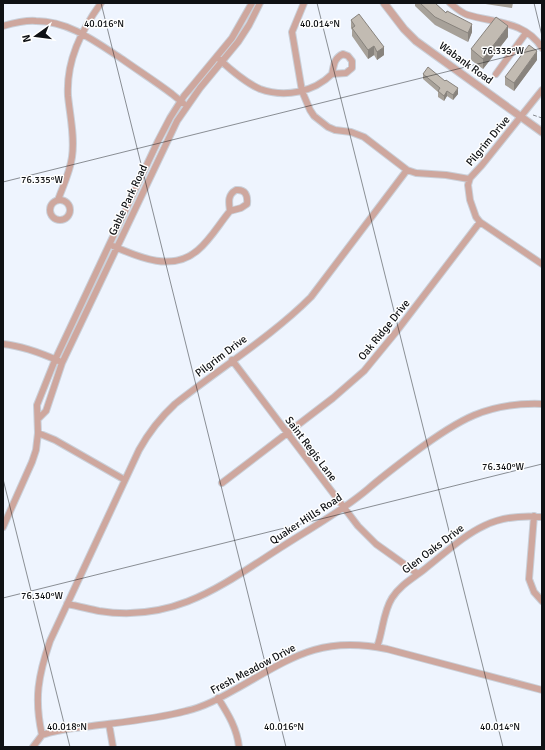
<svg xmlns="http://www.w3.org/2000/svg" width="545" height="750" viewBox="0 0 545 750" font-family="Signika,sans-serif">
<style>
.lines{fill:none;stroke-linecap:round;stroke-linejoin:round}
.minor-casing{stroke:#cad0d9;stroke-width:8}
.tertiary-casing{stroke:#cad0d9;stroke-width:9}
.path{stroke:#858a90;stroke-width:1;stroke-dasharray:4 2;stroke-linecap:butt}
.minor{stroke:#cea79e;stroke-width:6}
.tertiary{stroke:#cea79e;stroke-width:7}
.wall{fill:#a7a199}
.shaded-wall{fill:#88837d}
.building{fill:#c2bbb2;stroke:#88837d}
.ticks{fill:none;stroke:#0f1114;stroke-width:1;stroke-opacity:0.45}
.labels{text-anchor:middle;dominant-baseline:central;stroke-width:3;stroke-linejoin:round;paint-order:stroke}
.street-label{font-size:11px;fill:#0f1114;stroke:#fff}
.ticks-label{font-size:10px;text-anchor:middle;fill:#0f1114;stroke:#fff;stroke-width:3;stroke-linejoin:round;paint-order:stroke}
</style>
<rect width="100%" height="100%" fill="#eef4fe"/>
<g class="lines">
<g class="minor-casing">
<path id="minor" d="M304 3 292 32 302 91 310 110 314 116 328 127 335 130 351 132 364 137 407 170 416 173 446 175 469 179
M450 3C455 7 461 13 468 15 495 23 525 21 542 48
M3 26C14 23 25 20 36 21 69 21 96 42 122 59 139 71 156 82 172 94L183 103
M343 54 348 56 352 61V68L346 73 332 74C334 65 334 58 343 54Z
M220 60C232 71 246 83 260 89 285 98 314 92 332 74
M496 74 526 33
M542 90 482 165 470 178 468 185 470 200 476 217 480 222 542 264
M236 190C245 189 248 195 247 204L241 208 230 211C229 203 227 195 236 190Z
M50 210a10 10 0 1 1 20 0a10 10 0 1 1-20 0Z
M58 200C63 186 70 172 72 157 75 137 70 116 68 96 66 61 81 31 101 3
M113 246C140 258 173 272 198 250 211 239 219 224 230 211
M3 344C23 346 41 353 59 361
M232 360 358 526 376 544 418 574
M38 419 46 411 62 363 177 121 200 88 238 42 249 25 260 3
M38 433 55 440 125 480
M222 483 333 398 364 371 396 332 480 222
M534 516 529 579 534 592 542 601
M3 527 32 462 36 450 38 433 37 405 55 360 158 141 170 118 184 96 232 38 252 3
M67 604C78 606 89 609 99 611 174 623 221 586 280 548 309 529 341 512 368 489 383 476 399 464 415 452 458 420 487 402 542 404
M377 647C383 631 383 612 392 598 401 584 414 578 426 568 466 536 487 512 542 517
M218 698C228 714 237 728 239 747
M109 724 113 747
M42 735C58 729 75 728 92 726 123 722 156 719 186 711 204 707 220 698 236 689 291 658 320 635 387 649L542 690
M33 747 42 735C34 699 38 676 50 641L139 450C149 432 161 417 175 404 220 368 271 337 311 297L407 170"/>
</g>
<g class="tertiary-casing">
<path id="tertiary" d="M384 3 404 29 416 41 542 132"/>
</g>
<path class="path" d="M533 115 542 118"/>
<use href="#minor" class="minor"/>
<use href="#tertiary" class="tertiary"/>
</g>
<path class="wall" d="M415 3H435L446 13 472 32 468 42 435 25 415 6Z
M479 3H513L512 8Z
M351 20 384 55 377 60 374 55 368 59 352 36V30L351 28Z
M508 37 483 69 471 60V49Z
M537 60 514 91 505 85V77Z
M423 74 458 94 453 100 447 96 444 101 438 97V92L423 79Z"/>
<path class="shaded-wall" d="M472 24V32L468 42V33Z
M508 26V37L483 69V59Z
M374 46V55L368 59V50Z
M384 47V55L377 60V52Z
M537 51V60L514 91V83Z
M458 88V94L453 100V95Z
M447 91V96L444 101V96Z"/>
<path class="building" d="M420 3H435L446 13 447 11 472 24 468 33 435 17Z
M359 14 384 47 377 52 374 46 368 50 352 28 355 26 351 20Z
M496 17 508 26 483 59 471 49Z
M529 45 537 51 514 83 505 77Z
M428 67 445 81 446 80 458 88 453 95 447 91 444 96 438 91 440 88 423 74Z"/>
<path class="ticks" d="M101 3 286 747M317 3 503 747M534 3 542 36M3 182 542 48M3 479 70 747M3 598 542 464"/>
<g class="labels">
<g class="street-label">
<text transform="translate(466 63) rotate(36)">Wabank Road</text>
<text transform="translate(488 141) rotate(-50)">Pilgrim Drive</text>
<text transform="translate(128 200) rotate(-65)">Gable Park Road</text>
<text transform="translate(384 330) rotate(-51)">Oak Ridge Drive</text>
<text transform="translate(221 356) rotate(-37)">Pilgrim Drive</text>
<text transform="translate(311 449) rotate(53)">Saint Regis Lane</text>
<text transform="translate(306 519) rotate(-33)">Quaker Hills Road</text>
<text transform="translate(433 549) rotate(-37)">Glen Oaks Drive</text>
<text transform="translate(253 669) rotate(-28)">Fresh Meadow Drive</text>
</g>
</g>
<g class="ticks-label">
<text x="104" y="27">40.016°N</text>
<text x="320" y="27">40.014°N</text>
<text x="503" y="54">76.335°W</text>
<text x="42" y="183">76.335°W</text>
<text x="503" y="470">76.340°W</text>
<text x="42" y="599">76.340°W</text>
<text x="67" y="730">40.018°N</text>
<text x="284" y="730">40.016°N</text>
<text x="500" y="730">40.014°N</text>
</g>
<rect width="545" height="750" fill="none" stroke="#0f1114" stroke-width="8"/>
<g transform="translate(36 36) rotate(256)" stroke="#ffffff" stroke-width="3" paint-order="stroke">
<path d="M0-3L7 15L0 10L-7 15Z" fill="#0f1114"/>
<text y="-6" font-size="11" font-weight="bold" text-anchor="middle" fill="#0f1114">N</text>
</g>
</svg>
